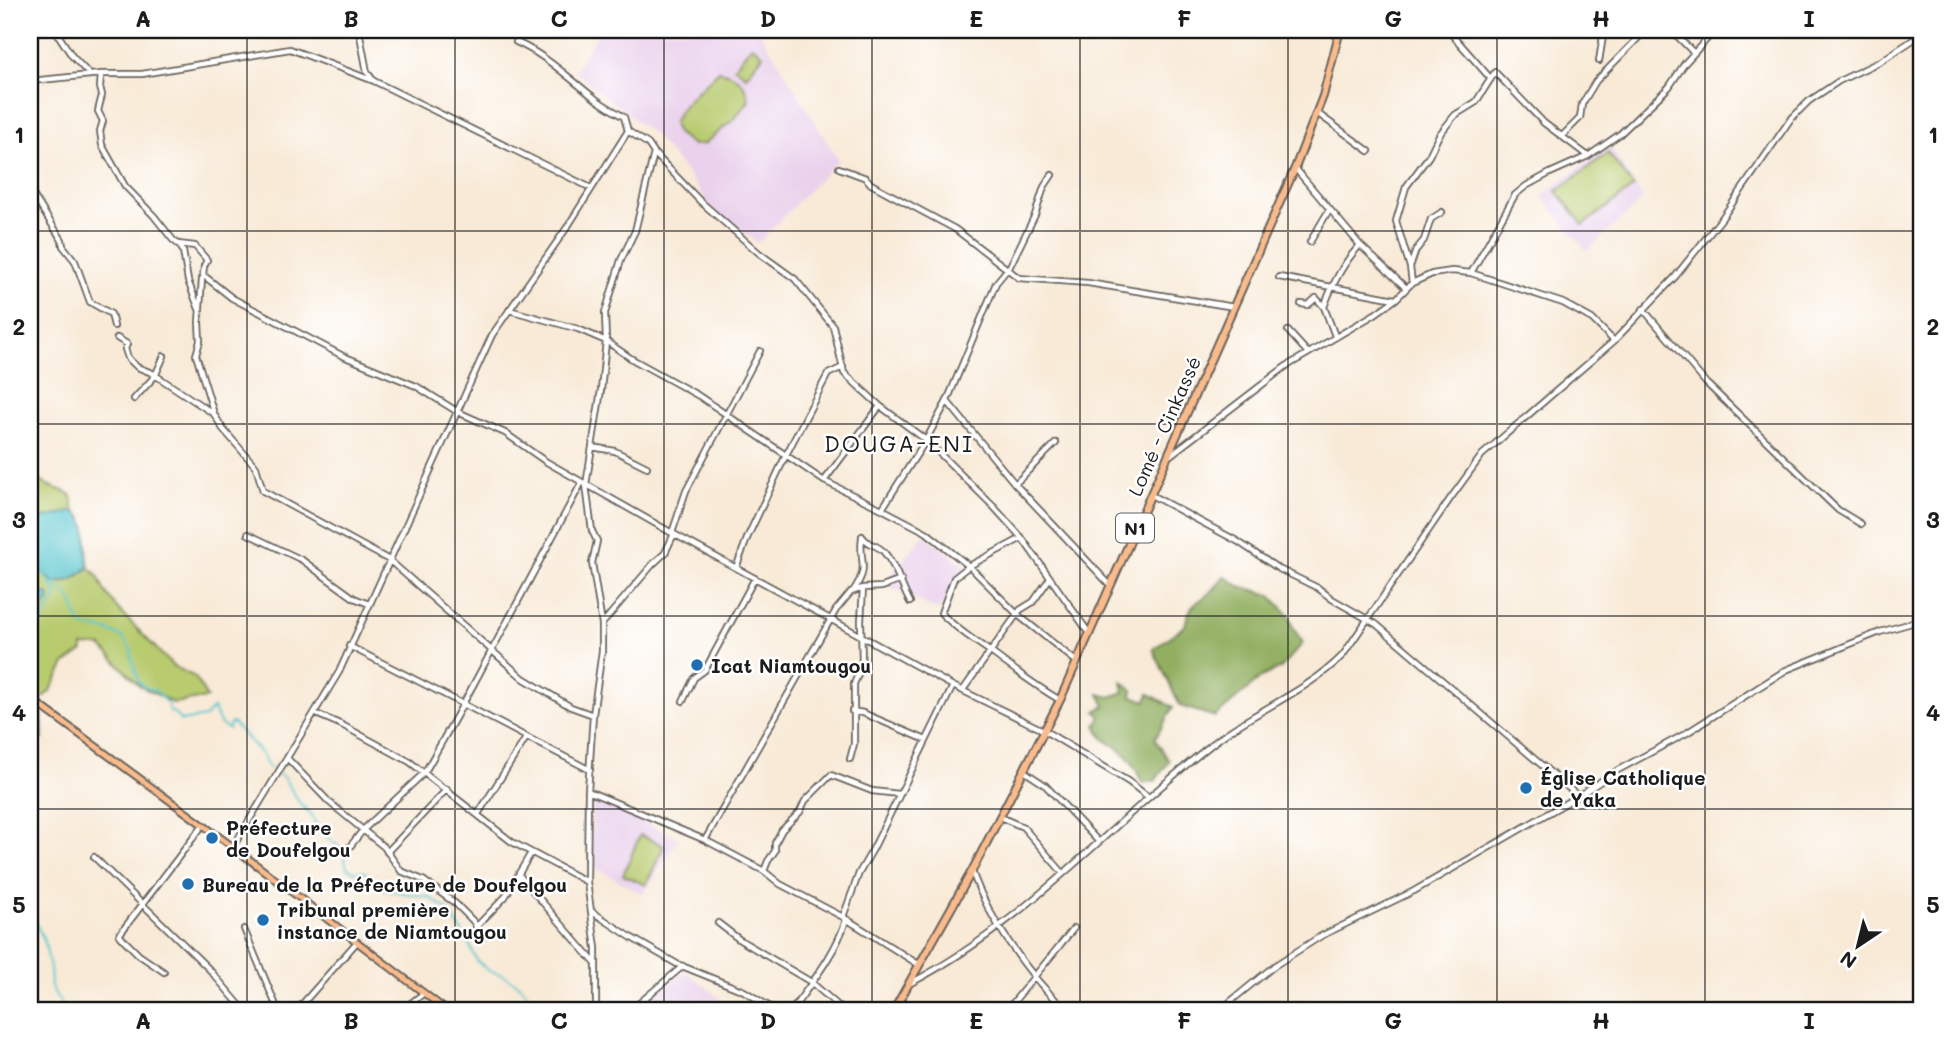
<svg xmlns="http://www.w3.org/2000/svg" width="1952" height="1040" viewBox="0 0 1952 1040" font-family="Mali,sans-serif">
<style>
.built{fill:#ead1ec}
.green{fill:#b8cb6e;stroke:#6a7445;stroke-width:2}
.forest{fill:#92af61;stroke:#57663e;stroke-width:2}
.water{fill:#58c6ce;stroke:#3a7175;stroke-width:2}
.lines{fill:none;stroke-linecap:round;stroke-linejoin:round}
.stream{stroke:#58c6ce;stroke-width:2}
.minor-casing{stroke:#69645d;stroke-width:8}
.major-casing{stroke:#69645d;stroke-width:9}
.highway-casing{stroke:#69645d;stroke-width:10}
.minor{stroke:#fff;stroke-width:4.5}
.major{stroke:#fabb8c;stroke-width:5}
.highway{stroke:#fabb8c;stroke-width:6}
.grid{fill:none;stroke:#1c1c1c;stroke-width:2;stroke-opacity:0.55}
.poi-dot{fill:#1f6fb2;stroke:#fff;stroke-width:2.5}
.labels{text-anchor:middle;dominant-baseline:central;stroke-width:5;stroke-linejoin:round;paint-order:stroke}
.shield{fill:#fff;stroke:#606060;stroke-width:2}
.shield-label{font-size:18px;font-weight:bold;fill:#1c1c1c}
.street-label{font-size:19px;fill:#1c1c1c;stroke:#fff}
.poi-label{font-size:19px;font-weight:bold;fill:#1c1c1c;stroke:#fff;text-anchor:start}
.quarter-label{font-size:23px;letter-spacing:2px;fill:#1c1c1c;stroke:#fff}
.neatline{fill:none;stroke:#1c1c1c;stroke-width:2.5}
.grid-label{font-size:23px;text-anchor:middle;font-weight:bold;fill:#1c1c1c}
</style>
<rect width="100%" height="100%" fill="#fff"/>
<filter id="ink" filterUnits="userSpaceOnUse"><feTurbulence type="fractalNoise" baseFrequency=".0143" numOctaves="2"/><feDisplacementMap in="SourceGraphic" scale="14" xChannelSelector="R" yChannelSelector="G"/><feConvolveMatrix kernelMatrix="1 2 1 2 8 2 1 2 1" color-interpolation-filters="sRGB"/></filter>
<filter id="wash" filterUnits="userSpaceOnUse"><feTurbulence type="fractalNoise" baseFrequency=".00686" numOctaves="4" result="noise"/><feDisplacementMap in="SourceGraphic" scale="28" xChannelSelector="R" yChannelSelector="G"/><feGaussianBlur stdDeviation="1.57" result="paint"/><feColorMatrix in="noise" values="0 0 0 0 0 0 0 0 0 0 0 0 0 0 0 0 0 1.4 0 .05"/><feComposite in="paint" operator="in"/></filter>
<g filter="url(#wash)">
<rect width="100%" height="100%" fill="#f8ead7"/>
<path class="built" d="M600 30H759L838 160 758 243 711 208 687 173 654 135 574 71Z
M1609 145 1643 199 1587 251 1541 196Z
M925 534 970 571 955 584 938 611 890 587 892 573Z
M592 798 679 839 643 894 590 865Z
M685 971 707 988 734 1010H636Z"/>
<path class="green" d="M752 45 763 55 746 76 734 67Z
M719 71C737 74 746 83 749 101L734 119 704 144 693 145 677 133 673 124C681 102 703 87 719 71Z
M1608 153 1634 187 1583 225 1557 191Z
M30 474 47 485 71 494 74 511 30 521Z
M89 567 98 576 104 590 118 609 173 666 195 677 207 698 173 703 140 686 101 646H83V651L65 664 51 690 38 702 30 695V618L44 607 48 594 35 591C31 584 32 575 36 569 42 572 46 577 51 580 65 587 79 577 89 567Z
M640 835 664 846 646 885 623 875Z"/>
<path class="forest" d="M1224 576 1240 586 1270 595 1289 615 1293 628 1303 643 1281 668 1263 676 1215 717 1180 706 1153 649 1185 626C1190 601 1197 605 1213 590 1217 586 1221 580 1224 576Z
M1122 682 1133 690 1132 696 1146 701 1149 694 1173 707 1155 739 1169 761 1155 781 1142 783C1137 770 1131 758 1119 749 1106 740 1103 742 1096 725L1101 717 1096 711 1105 706 1099 694 1110 697 1124 692Z
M30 703 42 714 43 739 30 737Z"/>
<path class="water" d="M74 511C93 521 84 549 89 567L73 579 55 583 36 569 32 586 35 591 48 594 50 599 44 607 30 618V521Z"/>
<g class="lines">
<path class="stream" d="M39 570C49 583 58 585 68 596 76 603 75 618 82 626L109 631 122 637 131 649 132 660 139 682 144 687 156 691 168 704 170 712 174 713 181 721 205 717 213 708 221 725 228 729 231 723 234 724 263 756 267 766 284 778 301 805 312 815 319 831 342 849 347 868 355 872 363 871 385 890 429 897 449 911 469 943 477 961 488 970 503 975 520 985 541 1010
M30 643 38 634 43 618 57 597 55 590 50 584
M30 655 33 669 30 688
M30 702C32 706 35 725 35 731 35 735 31 738 30 742
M30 882 36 923 45 943 50 968 51 987 63 1007 62 1010"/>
</g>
</g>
<g filter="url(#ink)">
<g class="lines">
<g class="minor-casing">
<path id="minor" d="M55 30 72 56 89 74
M359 30 367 72 373 80
M1448 30 1491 79
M1671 30 1694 53
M1599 61 1604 30
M101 74 100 87 102 95 98 111 103 121 100 131 102 145 125 186 154 216 173 240 178 244 195 246 207 260 204 266 203 275 232 298 343 356 416 386 458 412 505 433 545 461 672 533 953 686 1045 731 1129 782 1147 796
M30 81 101 74H142L290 49 374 81 591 188
M1317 113 1369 151
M628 131 648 144 654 153 700 201 759 253 795 279 833 326 844 373 880 406 926 440 993 506 1022 538 1089 633
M1562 136 1580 118 1582 104 1596 81 1646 30
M839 168 866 178 871 184 955 229 1019 278 1088 283 1234 307
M1295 168 1360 245 1406 288
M1052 175 1044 187 1035 215 1010 266 996 283 947 401 926 440 882 509 926 532 969 566 1018 615 1077 662
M30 186 31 192 62 240 63 246 75 261 90 302 111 314 114 326
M1310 242 1329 210
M179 244 183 251 188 281 199 309
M1410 267 1396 221 1406 187 1429 156 1439 135 1455 115 1476 102 1495 72 1544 123 1588 156
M1471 273 1563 303 1592 319 1614 341
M1279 277 1395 299
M202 279 199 322 200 341 196 355 214 414 223 429 256 467 263 491 389 560 523 678 571 707 593 715
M1412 283 1410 267 1416 250 1424 240 1431 219 1442 212
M1301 304 1308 305 1316 298 1324 307 1335 336
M1324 307C1332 285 1343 263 1360 245
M1643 309 1706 383 1838 510 1861 524
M509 310 578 329 606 341 632 359 699 396 824 481 882 509
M1288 331 1308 353
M117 338 127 344 125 349 128 358 137 367 152 373 214 414
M134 399 155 376 164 356
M947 401 1015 484 1110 585
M592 447 615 451 647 467
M1168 457 1285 367 1375 314 1396 299 1412 283 1432 274 1452 271 1471 273 1515 195 1526 186 1550 173 1588 156 1620 134 1669 87 1685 63 1715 30
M824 481 880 406
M582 482 463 704 590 770
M1015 484 1056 443
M1151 495 1237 541 1279 569 1318 588 1332 599 1376 624 1578 796
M672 533 686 491 760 351
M248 534 302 560 354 598 369 604
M862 536C867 545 877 544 884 552 897 567 901 586 910 602
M1022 538 969 566 954 578 941 613C955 628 971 638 988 650 1012 668 1034 685 1060 700
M736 568 748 536 786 455 828 374 843 367
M853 591C871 566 858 562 862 537
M602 624 653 564 665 553 674 534
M963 690 1020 610 1033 602 1050 578
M683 701 694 678 705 670 755 578
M852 711 863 713 926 740
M314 713 342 725 410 762 512 842 587 882
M287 758 329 802 363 830 425 772 463 704 349 646
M850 759 854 744V684L862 665 861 621 863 588
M1024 771 1045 785 1098 841
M588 791 705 840 764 871 780 884 843 917 918 964
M478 814 526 738
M1000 817 1023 827 1063 873
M705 840 836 610 851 592 863 588 882 587 901 580
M233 847 339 672 492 335 568 226 628 131 624 117C613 110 601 104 592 96 568 77 544 54 516 42
M348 849 363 830 384 847 401 871 423 880 456 904 473 921 483 937
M387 852 447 789
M94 857 209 969 244 1010
M764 871 768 861 775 851V843L782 830 800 812 805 801 831 775 872 791 899 794
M972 871C987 916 1030 978 1066 1010
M519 875 595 963
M591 911 632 938 677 964 744 991 775 1010
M843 917 859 873 873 849 953 686
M718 923 740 940 811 982 843 1010
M476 927 505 897 531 853
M244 929 278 1010
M164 972 139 955 119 935 203 825
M909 984C1028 923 1115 818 1220 738 1260 708 1308 691 1343 655L1450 499 1482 455 1614 341 1675 277 1722 218 1790 120 1809 101 1839 81 1881 61 1922 34
M297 1010 356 943
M402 1010 424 993
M596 1010V948L587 882 588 791 593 715 602 651V624L592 563 597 541 592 531 586 485 601 390 606 341 605 313 621 260 635 231 654 153
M631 1010 683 966
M792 1010C812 982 836 953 846 920
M1007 1010 1074 928
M1220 1010 1274 966 1321 936 1414 891 1578 796 1618 770 1685 734 1786 670 1880 632 1922 620"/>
</g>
<g class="major-casing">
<path id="major" d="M30 698 233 847 446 1010"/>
</g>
<g class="highway-casing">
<path id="highway" d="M894 1010 972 871 1060 700 1295 168 1323 96 1340 30"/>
</g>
<use href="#minor" class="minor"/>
<use href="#major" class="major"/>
<use href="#highway" class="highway"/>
</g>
</g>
<path class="grid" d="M247 30V1010M455 30V1010M664 30V1010M872 30V1010M1080 30V1010M1288 30V1010M1497 30V1010M1705 30V1010M30 231H1922M30 424H1922M30 616H1922M30 809H1922"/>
<g class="poi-dot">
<circle cx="697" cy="665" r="7"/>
<circle cx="1526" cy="788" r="7"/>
<circle cx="212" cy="838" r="7"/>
<circle cx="188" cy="884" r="7"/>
<circle cx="263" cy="920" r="7"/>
</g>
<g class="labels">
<rect class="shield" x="1116" y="513.5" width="38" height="29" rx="5"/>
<g class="shield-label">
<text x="1135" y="528">N1</text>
</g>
<g class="street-label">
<text transform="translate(1164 426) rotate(-66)">Lomé - Cinkassé</text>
</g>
<g class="poi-label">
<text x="711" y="665">Icat Niamtougou</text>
<text x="1540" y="777">Église Catholique<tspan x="1540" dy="22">de Yaka</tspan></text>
<text x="226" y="827">Préfecture<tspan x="226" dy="22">de Doufelgou</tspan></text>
<text x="202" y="884">Bureau de la Préfecture de Doufelgou</text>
<text x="277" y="909">Tribunal première<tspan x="277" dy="22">instance de Niamtougou</tspan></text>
</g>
<g class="quarter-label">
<text x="899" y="443">DOUGA-ENI</text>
</g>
</g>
<rect width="1952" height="1040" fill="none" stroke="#fff" stroke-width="77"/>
<g transform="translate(1858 946) rotate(215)" stroke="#ffffff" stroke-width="5" paint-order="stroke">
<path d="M0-5L12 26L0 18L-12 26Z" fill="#1c1c1c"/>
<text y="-10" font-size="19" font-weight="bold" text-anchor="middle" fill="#1c1c1c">N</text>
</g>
<rect x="38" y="38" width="1875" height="964" class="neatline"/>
<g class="grid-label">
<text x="143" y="27">A</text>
<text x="351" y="27">B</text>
<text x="559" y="27">C</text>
<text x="768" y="27">D</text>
<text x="976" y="27">E</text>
<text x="1184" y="27">F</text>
<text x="1393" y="27">G</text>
<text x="1601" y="27">H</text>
<text x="1809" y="27">I</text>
<text x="19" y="143">1</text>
<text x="1933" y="143">1</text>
<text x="19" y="335">2</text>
<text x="1933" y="335">2</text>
<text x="19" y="528">3</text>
<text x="1933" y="528">3</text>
<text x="19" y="721">4</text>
<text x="1933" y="721">4</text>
<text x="19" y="913">5</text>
<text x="1933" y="913">5</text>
<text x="143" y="1029">A</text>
<text x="351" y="1029">B</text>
<text x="559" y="1029">C</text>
<text x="768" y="1029">D</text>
<text x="976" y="1029">E</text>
<text x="1184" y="1029">F</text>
<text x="1393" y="1029">G</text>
<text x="1601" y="1029">H</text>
<text x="1809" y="1029">I</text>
</g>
</svg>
